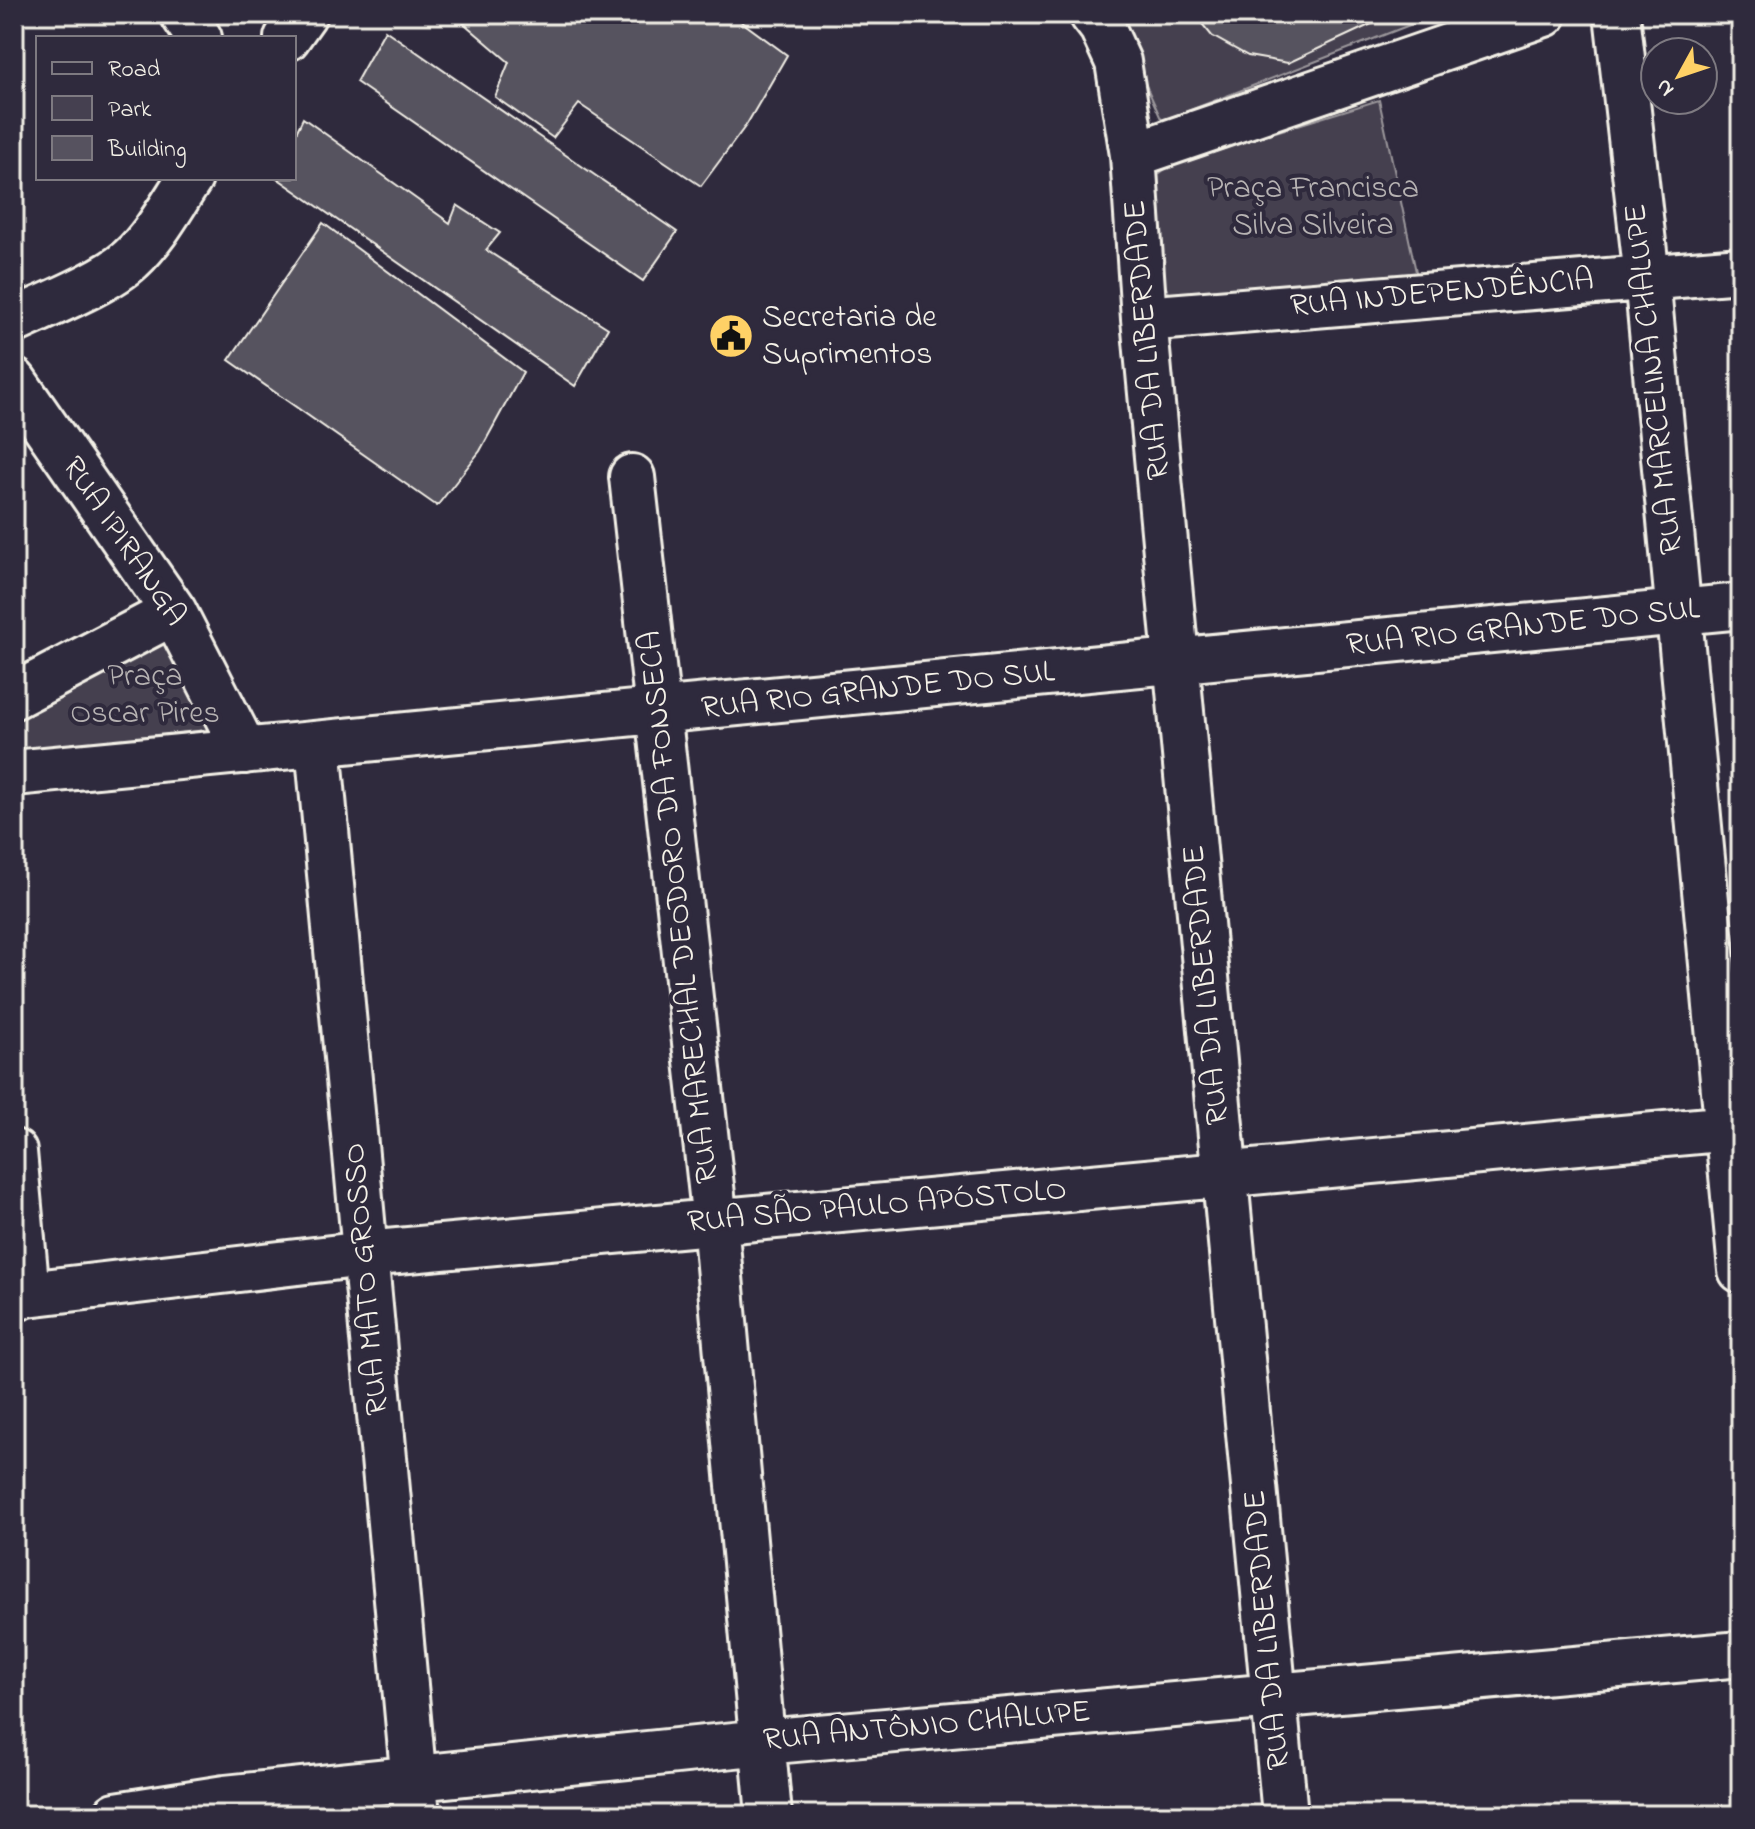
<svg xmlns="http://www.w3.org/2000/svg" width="1755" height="1829" viewBox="0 0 1755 1829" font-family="'Indie Flower',sans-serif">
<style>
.green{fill:#454050;stroke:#9c989c;stroke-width:2}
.building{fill:#56525f;stroke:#f4f1e8;stroke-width:2}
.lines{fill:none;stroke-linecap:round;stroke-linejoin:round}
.minor-casing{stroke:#f4f1e8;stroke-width:50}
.minor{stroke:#2f2a3d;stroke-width:44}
.labels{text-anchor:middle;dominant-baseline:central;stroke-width:8;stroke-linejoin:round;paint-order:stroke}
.park-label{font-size:32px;fill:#b7b3b3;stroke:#2f2a3d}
.street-label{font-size:32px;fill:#f4f1e8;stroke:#2f2a3d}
.poi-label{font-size:32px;fill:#f4f1e8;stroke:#2f2a3d;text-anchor:start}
</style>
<rect width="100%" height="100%" fill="#2f2a3d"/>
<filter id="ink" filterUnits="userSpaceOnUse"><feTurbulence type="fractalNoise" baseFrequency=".0125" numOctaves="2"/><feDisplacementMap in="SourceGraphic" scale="16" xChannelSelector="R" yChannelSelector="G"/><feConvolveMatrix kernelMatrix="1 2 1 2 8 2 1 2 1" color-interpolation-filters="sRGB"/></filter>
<g filter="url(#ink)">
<path class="green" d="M1112 14H1438L1162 121 1121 30Z
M1379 100 1418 281 1194 306 1168 292 1157 267 1152 179 1172 164Z
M163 627 229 738 14 757V711Z"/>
<path class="building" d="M453 14H731L787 55 747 124 701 186 579 104 553 138 495 97 509 62Z
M1194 14H1393L1288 63 1248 56 1212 36Z
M385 30 677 232 643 281 356 82Z
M303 118 450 223 457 205 500 233 486 250 608 328 575 386 277 178H294V137Z
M323 223 523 372 480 451 437 506 229 360Z
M389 1794 391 1815H330L329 1804Z
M325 1799 326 1815H284L282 1804Z"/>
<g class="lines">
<g class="minor-casing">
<path id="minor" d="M183 14 199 38
M1092 14 1102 27 1118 62 1133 155 1144 319 1285 1815
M1617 14 1647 278 1741 1270
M287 38 304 14
M1133 155 1544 14
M1144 319 1741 270
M14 321C45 306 107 282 131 259 155 237 172 205 190 178
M14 381 174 612 245 751
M632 477 715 1222 769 1815
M14 696 174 612
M318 744 417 1815
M14 773 1741 606
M14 1152 27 1294
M14 1299 27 1294 365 1254 1741 1127
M116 1815 225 1798 763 1742 1741 1654"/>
</g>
<use href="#minor" class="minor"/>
</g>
</g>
<defs>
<g id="civic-disc" transform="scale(2.3)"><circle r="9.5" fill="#ffd166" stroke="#2f2a3d"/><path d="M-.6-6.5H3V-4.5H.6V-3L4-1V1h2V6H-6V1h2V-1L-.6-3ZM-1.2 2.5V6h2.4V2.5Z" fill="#111"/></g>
</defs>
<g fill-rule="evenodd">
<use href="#civic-disc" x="731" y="336"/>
</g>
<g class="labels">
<g class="park-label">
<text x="1313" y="189">Praça Francisca<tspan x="1313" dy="37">Silva Silveira</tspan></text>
<text x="145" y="677">Praça<tspan x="145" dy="37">Oscar Pires</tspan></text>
</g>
<g class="street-label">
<text transform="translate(1442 294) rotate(-5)">RUA INDEPENDÊNCIA</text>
<text transform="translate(1148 340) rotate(-95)">RUA DA LIBERDADE</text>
<text transform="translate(1655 379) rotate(-96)">RUA MARCELINA CHALUPE</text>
<text transform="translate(123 542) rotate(56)">RUA IPIRANGA</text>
<text transform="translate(1523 628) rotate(-6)">RUA RIO GRANDE DO SUL</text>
<text transform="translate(878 691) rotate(-6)">RUA RIO GRANDE DO SUL</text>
<text transform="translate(680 907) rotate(-96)">RUA MARECHAL DEODORO DA FONSECA</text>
<text transform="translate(1207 985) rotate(-95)">RUA DA LIBERDADE</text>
<text transform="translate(877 1207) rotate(-5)">RUA SÃO PAULO APÓSTOLO</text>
<text transform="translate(367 1279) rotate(-95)">RUA MATO GROSSO</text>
<text transform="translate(1268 1630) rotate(-95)">RUA DA LIBERDADE</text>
<text transform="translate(927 1727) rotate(-5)">RUA ANTÔNIO CHALUPE</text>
</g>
<g class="poi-label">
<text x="762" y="318">Secretaria de<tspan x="762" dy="37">Suprimentos</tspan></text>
</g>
</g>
<rect width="1755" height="1829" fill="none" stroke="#2f2a3d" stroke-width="48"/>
<rect x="24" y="24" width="1707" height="1781" fill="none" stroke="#f4f1e8" stroke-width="3" filter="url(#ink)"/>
<rect x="36" y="36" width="260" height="144" fill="#2f2a3d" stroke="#7e7a81" stroke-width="2"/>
<rect x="52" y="62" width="40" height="12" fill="#2f2a3d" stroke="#7e7a81" stroke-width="2"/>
<text x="108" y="76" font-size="24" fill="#f4f1e8">Road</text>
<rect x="52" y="96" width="40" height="24" fill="#454050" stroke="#7e7a81" stroke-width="2"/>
<text x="108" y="116" font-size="24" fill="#f4f1e8">Park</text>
<rect x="52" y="136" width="40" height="24" fill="#56525f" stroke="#7e7a81" stroke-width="2"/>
<text x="108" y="156" font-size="24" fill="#f4f1e8">Building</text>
<g transform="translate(1679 76) rotate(230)"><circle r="38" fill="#2f2a3d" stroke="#7e7a81" stroke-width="2"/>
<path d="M0-6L14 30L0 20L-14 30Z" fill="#ffd166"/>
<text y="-12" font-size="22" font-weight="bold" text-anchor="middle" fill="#f4f1e8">N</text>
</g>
</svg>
